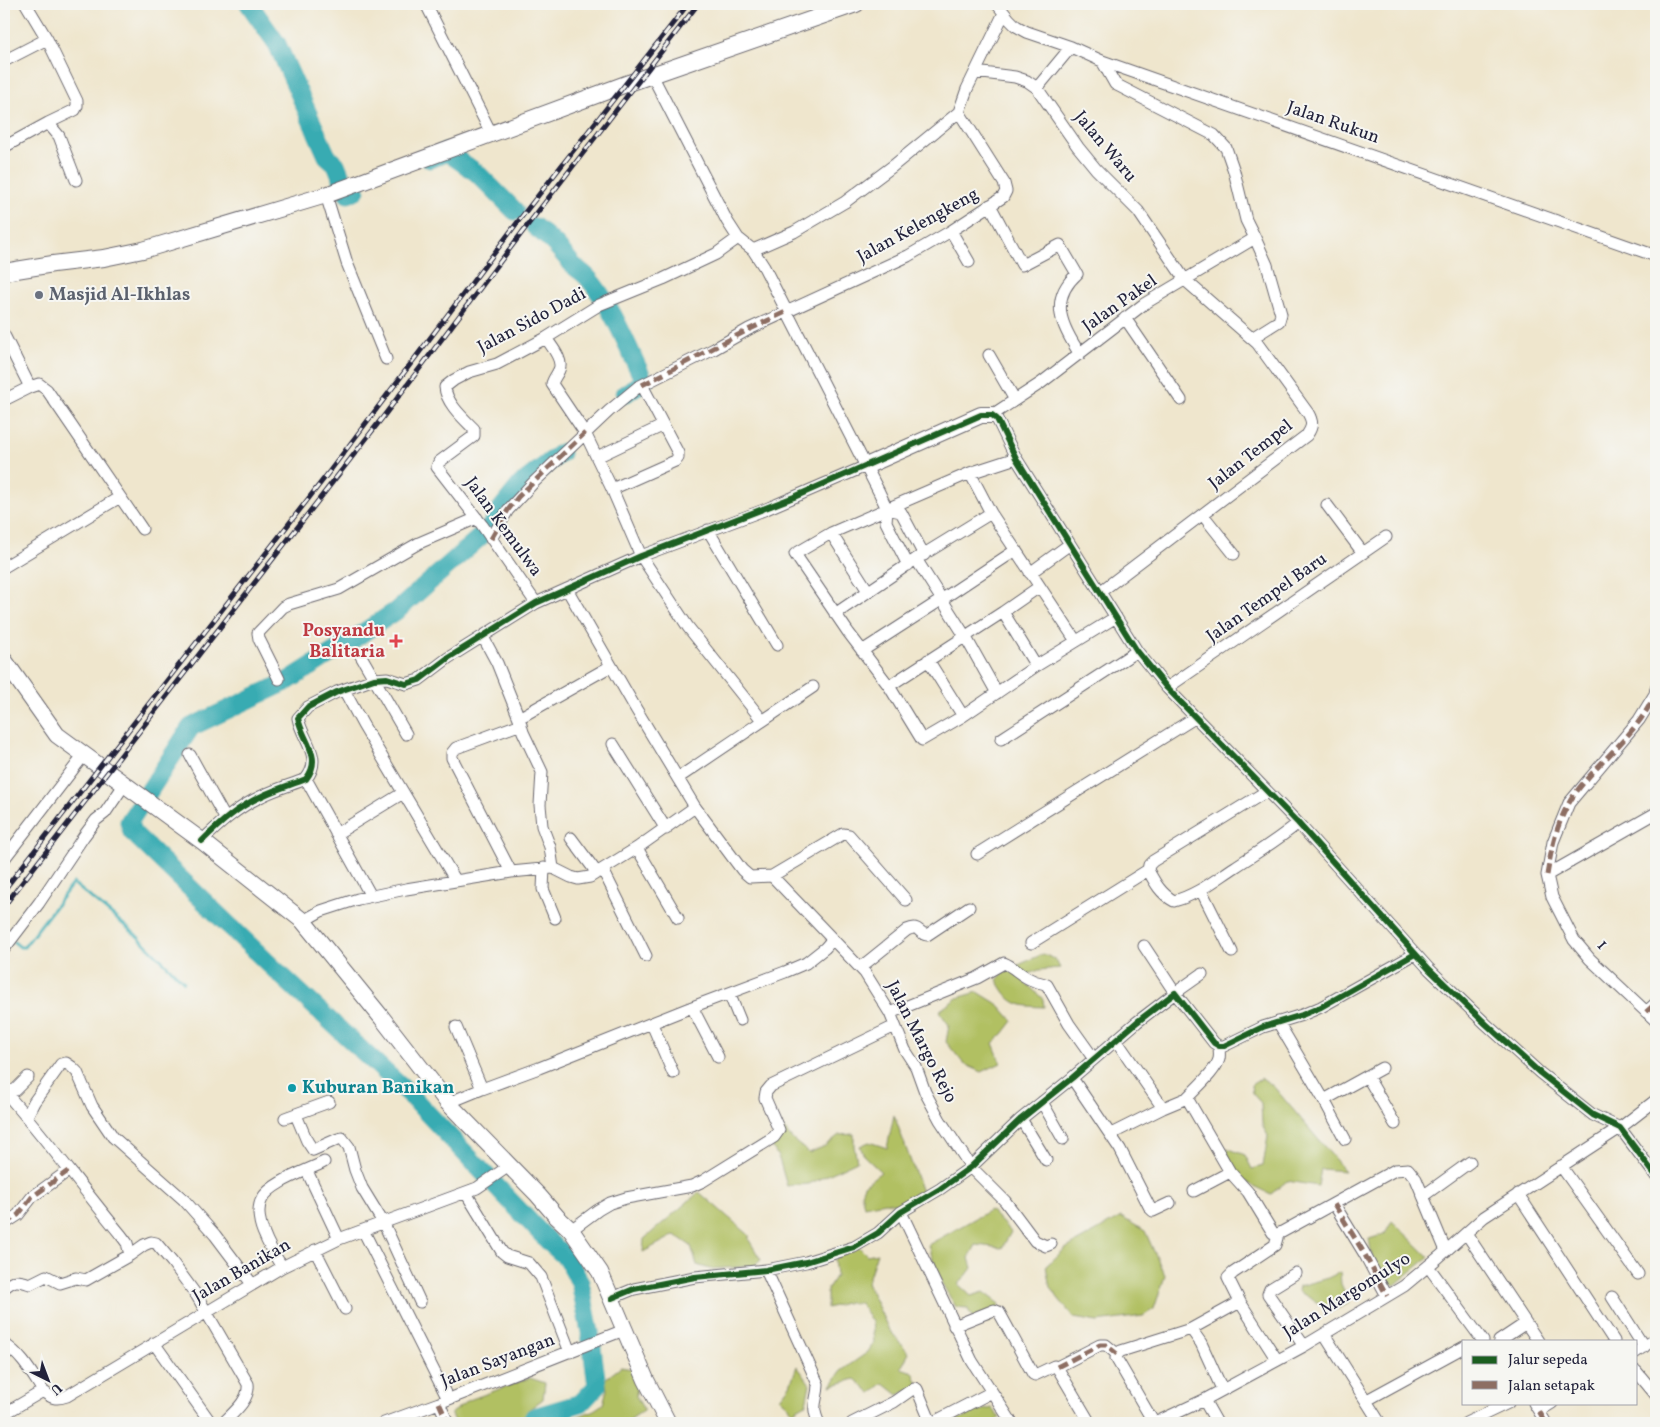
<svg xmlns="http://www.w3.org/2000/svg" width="1660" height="1427" viewBox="0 0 1660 1427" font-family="Vollkorn,serif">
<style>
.green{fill:#b1c062;stroke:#6a714e}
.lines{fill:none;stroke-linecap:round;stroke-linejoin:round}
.stream{stroke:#39abb2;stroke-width:3}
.river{stroke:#39abb2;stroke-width:19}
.street-casing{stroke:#6a676e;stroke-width:13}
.secondary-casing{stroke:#6a676e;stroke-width:18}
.street{stroke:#fff;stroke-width:11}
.secondary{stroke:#fff;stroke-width:16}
.rail-casing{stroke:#22223b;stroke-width:5}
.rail{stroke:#f6f6f2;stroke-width:3;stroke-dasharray:9;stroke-linecap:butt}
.quiet{stroke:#8d6e63;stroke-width:5;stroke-dasharray:10 5;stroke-linecap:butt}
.cycleway-casing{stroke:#f6f6f2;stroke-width:9}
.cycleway{stroke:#1b5e20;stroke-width:6}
.worship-dot{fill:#6b7280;stroke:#f6f6f2;stroke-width:2}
.health-dot{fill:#e0444e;stroke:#f6f6f2;stroke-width:2}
.culture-dot{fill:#0f9aa8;stroke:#f6f6f2;stroke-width:2}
.labels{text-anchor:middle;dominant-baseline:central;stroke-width:4;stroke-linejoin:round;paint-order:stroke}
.street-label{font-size:18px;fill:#22223b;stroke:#f6f6f2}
.worship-label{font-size:18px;font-weight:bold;fill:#5b616d;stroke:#f6f6f2;text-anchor:start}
.health-label{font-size:18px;font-weight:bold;fill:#be3a42;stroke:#f6f6f2;text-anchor:end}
.culture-label{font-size:18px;font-weight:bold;fill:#0d838f;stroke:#f6f6f2;text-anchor:start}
</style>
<rect width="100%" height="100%" fill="#f6f6f2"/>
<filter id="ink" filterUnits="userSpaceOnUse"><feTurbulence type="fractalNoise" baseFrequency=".02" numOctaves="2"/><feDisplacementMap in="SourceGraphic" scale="10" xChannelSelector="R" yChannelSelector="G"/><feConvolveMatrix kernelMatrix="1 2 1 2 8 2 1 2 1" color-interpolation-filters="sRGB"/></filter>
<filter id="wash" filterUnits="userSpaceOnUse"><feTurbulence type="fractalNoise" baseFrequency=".0096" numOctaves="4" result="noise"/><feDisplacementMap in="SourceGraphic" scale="20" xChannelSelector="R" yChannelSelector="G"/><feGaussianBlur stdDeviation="1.12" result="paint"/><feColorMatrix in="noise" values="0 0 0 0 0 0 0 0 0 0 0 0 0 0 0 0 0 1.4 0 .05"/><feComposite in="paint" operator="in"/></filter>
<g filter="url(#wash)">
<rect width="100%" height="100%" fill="#efe6cd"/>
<path class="green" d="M1043 954 1055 959 1060 968 1039 970 1028 974 1026 983 1043 999 1044 1007C1017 1006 1011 1005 997 980L1005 971Z
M978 992 999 1005 1013 1021 1003 1034 993 1043 1001 1063 982 1072 964 1064 946 1042 949 1025 939 1011 957 998Z
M1262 1078 1274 1087 1345 1171 1321 1169 1318 1186 1287 1181 1271 1194 1250 1184 1231 1170 1227 1148 1245 1155 1252 1169 1263 1166 1268 1136 1262 1124 1261 1103 1252 1093 1251 1085Z
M894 1115 922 1192 904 1205 885 1202 864 1206 861 1193 864 1185 881 1172 864 1156 860 1146 869 1142 887 1148Z
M784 1129 793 1140 809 1153 825 1146 839 1135 854 1134V1146L857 1161 809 1184 787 1186 779 1159 772 1146Z
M699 1192 749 1235V1240L761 1260 754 1266 710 1269 697 1265 691 1246 675 1235 643 1252 644 1239Z
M990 1210 1011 1232 1002 1248 976 1245 969 1258 972 1268 963 1280 958 1284 971 1296 984 1292 1000 1304 988 1323 974 1320 967 1308 956 1307 942 1284 928 1245Z
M1121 1217 1145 1231 1165 1276 1154 1309 1143 1316 1097 1322 1074 1318 1050 1288 1046 1266 1065 1249Z
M1392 1221 1429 1257 1395 1285C1374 1280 1372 1257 1369 1239L1385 1234Z
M858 1246 867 1255 877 1253 867 1283 888 1328 909 1353 901 1368 913 1372 919 1386 898 1395 883 1383 871 1393 855 1379 831 1386 841 1371 868 1352 874 1342 872 1322 860 1303H845L827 1308V1290L836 1275 834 1259Z
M1340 1272 1341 1284 1350 1303 1332 1311 1298 1291 1299 1286 1328 1278Z
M797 1366 810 1384 806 1404 792 1412 789 1406 780 1398 790 1385Z
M621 1367 638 1370 636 1396 644 1410 625 1423H563L594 1410 603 1404 607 1389 605 1379Z
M530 1378 545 1383 543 1399 527 1411 523 1423H456L451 1413 469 1400Z
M992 1408 1000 1418 993 1423H951L974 1412Z"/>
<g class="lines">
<path class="stream" d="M14 942 20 947H24L73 883 135 934 184 982"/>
<path class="river" d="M249 4 277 44 327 156 336 164 348 194 356 190
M430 159 447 152 477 173 515 211
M535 227C551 239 558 247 571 263 576 269 583 272 588 278 612 305 628 348 644 381L625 394
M531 1423 534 1417 581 1403 597 1386 590 1332 580 1282 566 1257 550 1243 412 1097 269 964 132 832 129 822 191 727 286 682 343 646 399 609 489 529 501 509 521 484 561 453"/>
</g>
</g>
<g filter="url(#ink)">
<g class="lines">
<g class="street-casing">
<path id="street" d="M26 4 47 39 77 101V106L75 110 48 123 59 136 76 180
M426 4 492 135
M997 4 1009 19 1016 26 1027 32 1071 47 1102 61 1656 256
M4 61 47 39
M1102 61 1115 84 1214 135 1226 148 1234 171 1246 220 1255 238 1144 304 1041 383 992 415 997 419 1016 458 1100 592 1137 651 1167 688 1298 823 1429 969 1486 1024 1540 1073 1593 1115 1620 1128 1656 1176
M975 72 1015 77 1027 81 1037 88 1078 147 1096 169 1138 211 1185 280 1257 343 1308 413C1313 422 1313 426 1307 435L1100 592
M652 75 727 221 738 238 753 250 764 267 879 492 887 509 886 522 908 565
M1037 88 1071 47
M4 147 48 123
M326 195 347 263 386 359
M990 205 1022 265 1060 245 1077 274C1048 300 1062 327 1080 354
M951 231 969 262
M753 250 794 232 845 202 893 166 959 112 967 89 1004 13
M1125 318 1181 400
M4 335 30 387 39 384 47 390 142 529
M546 338C551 346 564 360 559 370 557 375 553 379 552 384L585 433 612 489 641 556 688 627 762 720
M1252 338 1279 321 1281 314 1267 265 1255 238
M989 355 1015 400
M4 400 30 387
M597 457 662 426
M1016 458 970 473 831 533 795 554 848 632 889 686 922 740 963 716 1036 666 1116 617
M970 473 991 513 1076 641
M612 489 675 461 678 458V453L642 385
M1327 505 1363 553
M887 509 901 512 924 555
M1203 515 1234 554
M708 530 777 645
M831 533 868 591
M491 539 508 510 533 483 609 411 638 387 714 349 749 329 908 256 951 231 1003 197 1006 191 1004 183 959 112
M916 559 965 636 997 693
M4 567 120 497
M1030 573 1070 544
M567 589 636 709 695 807 742 870 750 877 772 876 843 834 849 835 906 900
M536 603 482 525 437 467 439 462 474 436V429C463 418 446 403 445 387L454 380 469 372 497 364 546 338 599 305 663 279 716 254 738 238
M1003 612 1036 666
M835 614 916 559 991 513
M483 637 497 663 519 718
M862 651 941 600 1016 550
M361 656 406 734
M928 660 963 716
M279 679 259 639 258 633 283 607 289 604 339 589 419 543 477 518
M889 686 1003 612 1039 587
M1167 688 1386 537
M1656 688 1655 694 1639 720 1569 803 1553 842 1547 875 1552 897 1574 940 1590 959 1656 1021
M344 690 363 725 456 881
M1001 739 1137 651
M613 744 666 829
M190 755 225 818
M678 778 813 687
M306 779 371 896
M336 834 403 793
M571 838 597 873
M202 841C220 823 238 807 262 796 276 789 291 785 306 779 324 757 302 740 298 718L308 707 337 692 374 679 387 678 406 684 419 680 448 658 536 603 641 556 764 510 866 466
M637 848 678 918
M977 854 1196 717
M4 859 84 755
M544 868 543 889 555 918
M553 868 550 847 542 826 540 805 542 772 523 732 519 718 611 666
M603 870 646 956
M1148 870C1155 883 1161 894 1174 901 1197 895 1215 880 1235 867 1256 853 1278 840 1298 823
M511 872 452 758V753L456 748 521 724
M1547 875 1656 813
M772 876 865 973 890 1013 905 1050 916 1067 925 1092 940 1120 971 1167 1005 1201 1035 1241 1046 1246 1051 1244
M1201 890 1232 952
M303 921 321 911 358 899 406 889 511 872 553 868 571 877 578 879 590 877 637 848 695 807
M1031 943 1148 870 1149 865 1153 861 1267 791
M1144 946 1175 993 1202 974
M4 949 39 903 84 836 96 820 105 813 124 785
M861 967 907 930C920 924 917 933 927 935L969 907
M729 993 740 1020
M692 1007 718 1057
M1646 1012 1656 1003
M890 1013 977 978 1004 963C1014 967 1021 976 1032 980 1037 983 1042 982 1047 985L1069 1024 1094 1059
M1278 1022 1324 1100 1345 1139
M652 1024 673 1073
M456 1027 482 1089
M1116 1040 1163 1108
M1219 1046C1219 1050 1220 1055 1219 1059 1216 1071 1196 1088 1187 1098L1230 1172 1248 1192 1273 1233 1277 1234 1282 1232 1395 1170 1408 1169 1416 1179 1446 1251
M1367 1076 1395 1124
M1072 1078 1120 1149 1150 1208 1153 1211 1170 1203
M4 1091 5 1092 15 1090 28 1077
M5 1092C46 1138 82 1188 121 1235L127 1243 130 1255
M1324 1100 1382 1068
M1042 1102 1063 1139
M448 1103 482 1089 539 1068 692 1007 785 972 806 963 825 948 832 940
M296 1115 307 1141 313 1150 338 1139 342 1138 349 1147 355 1170 362 1188 384 1224 420 1302
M27 1116 34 1102 61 1064 66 1063 72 1067 77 1072 92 1106 113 1137 184 1200 215 1235 252 1284
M285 1118 329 1102
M1021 1119 1046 1160
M1111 1134 1163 1108 1187 1098
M1561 1166 1638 1274
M307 1171 339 1239
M1194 1191 1230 1172
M466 1193 502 1252 507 1256 529 1263 541 1277 570 1352
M1518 1194 1614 1341
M1423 1196 1470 1162
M1334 1204 1364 1253 1387 1296
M901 1212 972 1361 1012 1423
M4 1224 18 1215 32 1197 68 1171
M363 1230 448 1399
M571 1230 598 1210 610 1203 626 1198 692 1186 703 1181 774 1137 779 1130 765 1098 766 1092 771 1086 895 1026
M1466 1233 1538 1341
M1277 1234V1238L1275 1245 1233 1273 1228 1278 1240 1302 1277 1360
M315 1250 345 1309
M1428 1266 1483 1341
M282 1267C276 1257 269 1247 265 1236 260 1226 256 1209 262 1199 271 1182 307 1171 324 1162
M766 1270 818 1384C818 1401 810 1405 819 1423
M1296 1273 1270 1289 1268 1294 1304 1346
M4 1288C15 1279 17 1280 30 1284L46 1276 60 1283 76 1278 86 1280 130 1255 144 1245 151 1242 156 1243 172 1262 197 1296 248 1384C250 1400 233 1413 223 1423
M1612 1297 1644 1347
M612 1298 634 1289 695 1277 766 1270 806 1262 854 1247 878 1233 901 1212 940 1189 971 1167 1021 1119 1072 1078 1137 1022 1175 993 1214 1043 1219 1046H1224L1263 1027 1302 1015 1321 1007 1415 954
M954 1326 994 1310 999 1312 1033 1374 1035 1375 1054 1366 1057 1367 1090 1423
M1191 1329 1240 1302
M1324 1334 1380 1423
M1499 1341 1526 1323
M154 1343 211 1423
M4 1344C22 1355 32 1374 43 1391
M1636 1352 1656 1338
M1057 1367 1100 1345H1106L1117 1354
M1636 1371 1656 1395
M1204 1400 1217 1423
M1367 1400 1464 1347
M439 1403 448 1423
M1534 1403 1546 1423
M1539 1411 1552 1403
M4 1414 43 1391C51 1398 56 1400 67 1396L282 1267 339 1239 477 1188 509 1166
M384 1423 439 1403 624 1330
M852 1423 894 1402 914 1388 917 1389 931 1423
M932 1423 992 1392
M1154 1423 1116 1358 1117 1354 1121 1351 1191 1329 1201 1343 1222 1389
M1155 1423 1204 1400 1304 1346 1404 1286 1439 1257 1484 1217 1620 1128 1656 1100
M1466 1423 1508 1403"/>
</g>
<g class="secondary-casing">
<path id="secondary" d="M4 272 53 264 104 258 143 250 326 195 626 84 856 4
M866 466 981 415H992
M4 660 57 735 202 841 303 921 382 1018 448 1103 538 1195 557 1217 571 1230 600 1272 646 1380 668 1423"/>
</g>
<use href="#street" class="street"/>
<use href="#secondary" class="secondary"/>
<g class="rail-casing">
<path id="rail" d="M4 890 326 476 526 211 688 4
M4 906 383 417 533 218 698 4"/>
</g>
<use href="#rail" class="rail"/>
<path class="quiet" d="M642 385C690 361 737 334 786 312
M491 539 508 510 518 497 585 433
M1547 875C1551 851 1556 825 1569 803 1590 766 1646 730 1656 688
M1646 1012 1656 1003
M1334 1204 1364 1253 1387 1296
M4 1224 18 1215 32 1197 68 1171
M1057 1367 1100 1345H1106L1117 1354
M439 1403 448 1423
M1539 1411 1546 1423"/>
<g class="cycleway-casing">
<path id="cycleway" d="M202 841C220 823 238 807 262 796 276 789 291 785 306 779 324 757 302 740 298 718L308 707 337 692 374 679 387 678 406 684 419 680 448 658 536 603 641 556 794 497 981 415H992L997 419 1016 458 1100 592 1137 651 1167 688 1298 823 1429 969 1486 1024 1540 1073 1593 1115 1620 1128 1656 1176
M612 1298 634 1289 695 1277 766 1270 806 1262 854 1247 878 1233 901 1212 940 1189 971 1167 1021 1119 1072 1078 1137 1022 1175 993 1214 1043 1219 1046H1224L1263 1027 1302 1015 1321 1007 1415 954"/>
</g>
<use href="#cycleway" class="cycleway"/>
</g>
</g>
<circle class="worship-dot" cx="39" cy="295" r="5"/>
<path class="health-dot" d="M393.5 633.5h5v5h5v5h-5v5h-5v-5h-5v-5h5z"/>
<circle class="culture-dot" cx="292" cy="1088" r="5"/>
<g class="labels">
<g class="street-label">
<text transform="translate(1333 123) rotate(19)">Jalan Rukun</text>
<text transform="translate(1105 147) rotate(50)">Jalan Waru</text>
<text transform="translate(918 226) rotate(-29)">Jalan Kelengkeng</text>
<text transform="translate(1120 304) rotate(-35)">Jalan Pakel</text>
<text transform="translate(532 321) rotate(-28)">Jalan Sido Dadi</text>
<text transform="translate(1251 455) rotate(-38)">Jalan Tempel</text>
<text transform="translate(503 527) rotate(54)">Jalan Kemulwa</text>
<text transform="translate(1267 598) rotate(-35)">Jalan Tempel Baru</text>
<text transform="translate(1602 945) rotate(48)">1</text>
<text transform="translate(921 1042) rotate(63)">Jalan Margo Rejo</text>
<text transform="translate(242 1271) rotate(-30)">Jalan Banikan</text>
<text transform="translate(1347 1296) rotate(-32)">Jalan Margomulyo</text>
<text transform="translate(498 1361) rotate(-21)">Jalan Sayangan</text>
</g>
<g class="worship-label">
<text x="49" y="295">Masjid Al-Ikhlas</text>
</g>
<g class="health-label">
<text x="385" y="631">Posyandu<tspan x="385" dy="21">Balitaria</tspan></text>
</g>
<g class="culture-label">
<text x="302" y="1088">Kuburan Banikan</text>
</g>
</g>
<rect width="1660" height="1427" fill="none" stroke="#f6f6f2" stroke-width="20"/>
<rect x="1462" y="1340" width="175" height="65" fill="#f6f6f2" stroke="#a1a1a9"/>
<rect x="1472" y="1356" width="25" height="8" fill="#1b5e20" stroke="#a1a1a9"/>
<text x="1508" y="1364" font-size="15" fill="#22223b">Jalur sepeda</text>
<rect x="1472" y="1381" width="25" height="8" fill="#8d6e63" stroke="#a1a1a9"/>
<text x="1508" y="1390" font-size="15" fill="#22223b">Jalan setapak</text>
<g transform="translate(48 1380) rotate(138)" stroke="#f6f6f2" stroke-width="4" paint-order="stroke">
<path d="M0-4L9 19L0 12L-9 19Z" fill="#22223b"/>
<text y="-8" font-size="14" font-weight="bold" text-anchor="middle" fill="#22223b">U</text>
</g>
</svg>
